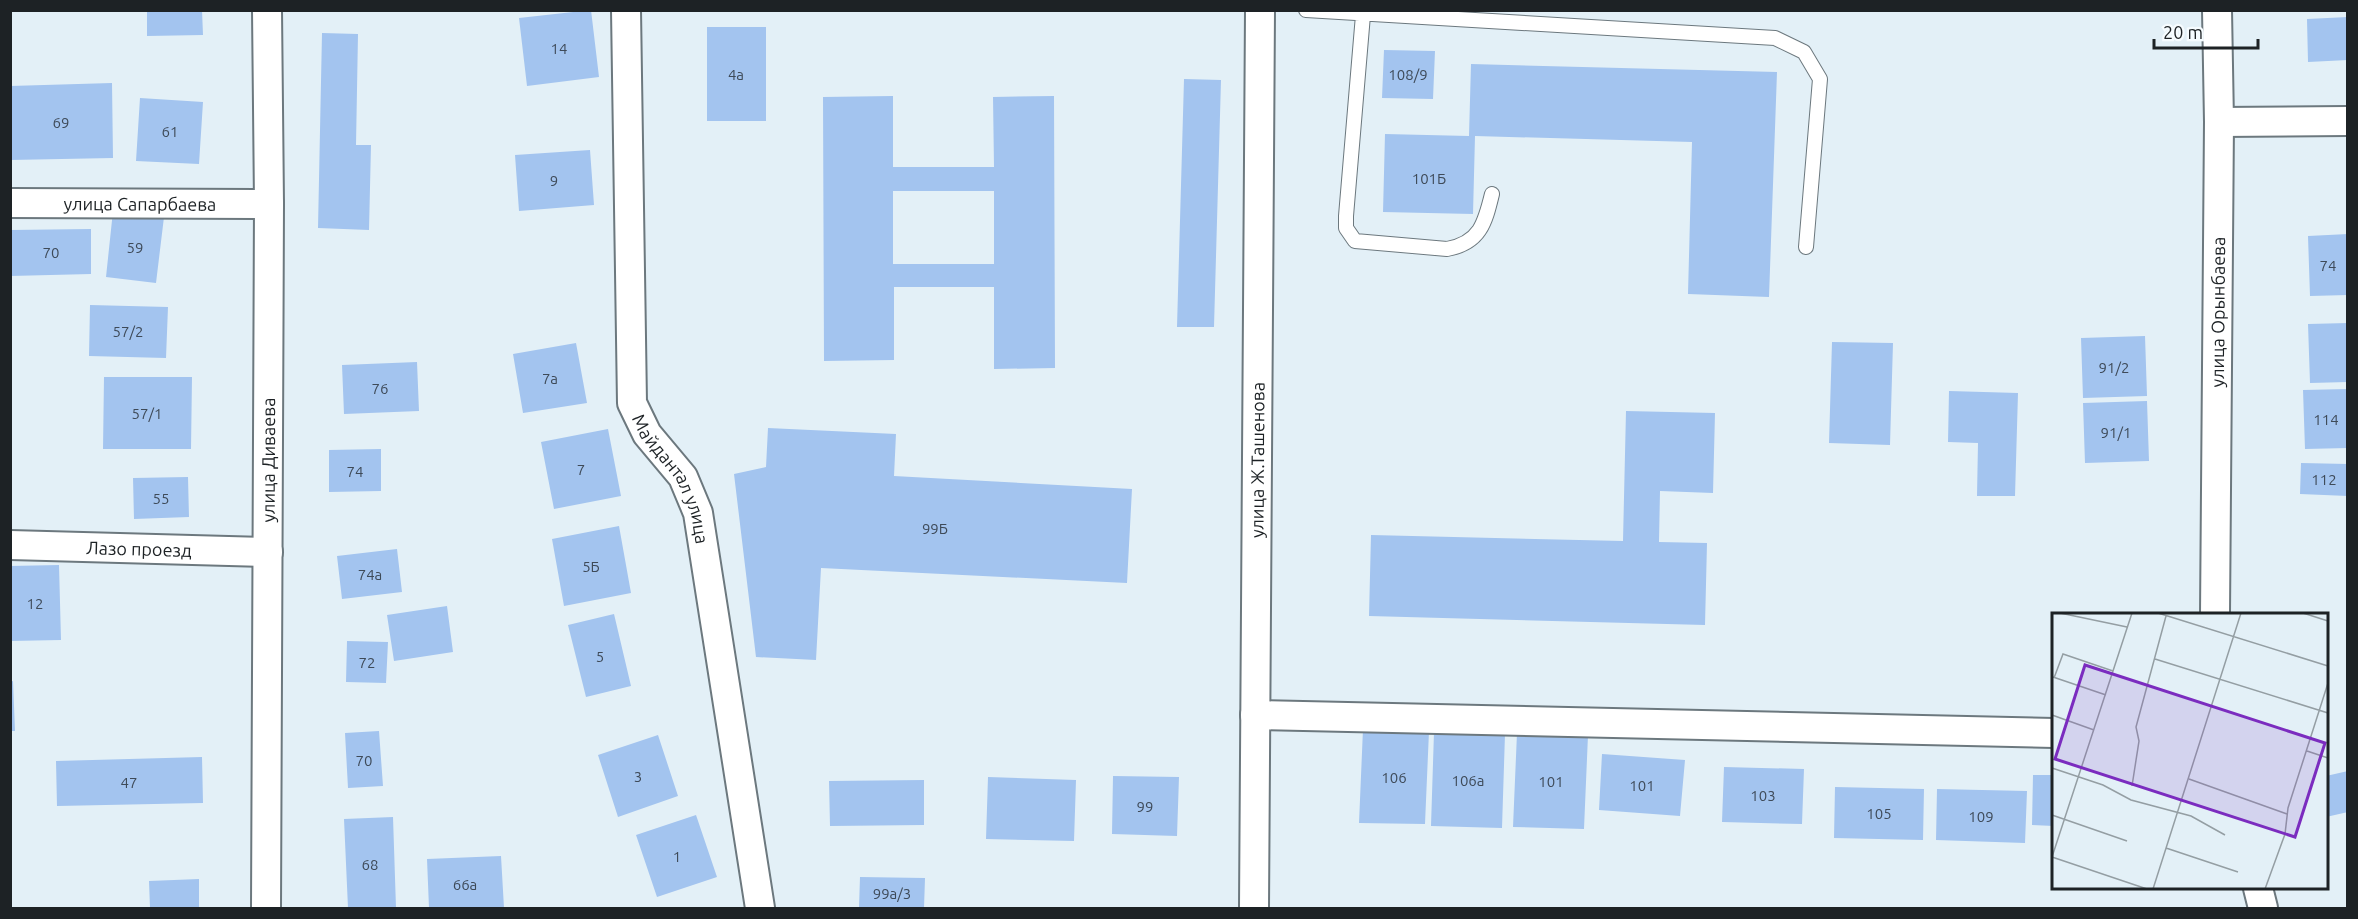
<svg xmlns="http://www.w3.org/2000/svg" width="2358" height="919" viewBox="0 0 2358 919" font-family="Ubuntu,sans-serif">
<style>
.building{fill:#a3c4ef;fill-rule:evenodd}
.lines{fill:none;stroke-linecap:round;stroke-linejoin:round}
.lane-casing{stroke:#6c787e;stroke-width:16}
.street-casing{stroke:#6c787e;stroke-width:32}
.lane{stroke:#fff;stroke-width:14}
.street{stroke:#fff;stroke-width:28}
.labels{text-anchor:middle;dominant-baseline:central;stroke-width:6;stroke-linejoin:round;paint-order:stroke}
.number-label{font-size:15px;fill:#3e4a58}
.street-label{font-size:18px;fill:#1d2225;stroke:#f6fcff}
.inset-road{fill:none;stroke:#949ea3;stroke-width:1.5}
.view{fill:#7b2cbf;fill-opacity:0.15;stroke:#7b2cbf;stroke-width:3}
.inset-edge{fill:none;stroke:#1d2225;stroke-width:3}
</style>
<rect width="100%" height="100%" fill="#e3f0f7"/>
<path class="building" d="M147 10H202L203 35 147 36Z
M591 10 599 77 527 86 519 18Z
M2348 17V60L2308 62 2307 19Z
M707 27H766V121H707Z
M322 33 358 34 356 145H371L369 230 318 228Z
M1384 50 1435 51 1433 99 1382 98Z
M1471 64 1777 72 1769 297 1688 294 1692 142 1475 136 1473 214 1383 212 1385 134 1469 136Z
M1184 79 1221 80 1214 327H1177Z
M112 83 113 158 10 160V86Z
M893 96V167H994L993 97 1054 96 1055 368 994 369V287H894V360L824 361 823 97ZM893 191H994V264H893Z
M140 98 203 102 199 164 136 161Z
M590 150 594 205 519 211 515 155Z
M113 211 164 217 156 283 106 277Z
M91 229V274L10 276V230Z
M2348 234V295L2310 296 2308 236Z
M90 305 168 307 166 358 89 356Z
M2348 323V382L2310 383 2308 324Z
M2145 336 2147 396 2083 398 2081 338Z
M1832 342 1893 343 1890 445 1829 443Z
M576 343 587 403 523 413 513 354Z
M417 362 419 411 344 414 342 365Z
M104 377H192L191 449H103Z
M2348 389V448L2305 449 2303 390Z
M1949 391 2018 393 2015 496H1977L1978 443 1948 442Z
M2147 401 2149 461 2085 463 2083 403Z
M1626 411 1715 413 1713 493 1660 491 1659 542 1707 543 1705 625 1369 616 1371 535 1623 541Z
M768 428 896 434 894 476 1132 489 1127 583 821 568 816 660 756 657 734 474 766 467Z
M608 429 621 496 554 509 541 442Z
M381 449V491L329 492V450Z
M2301 463 2348 464V496L2300 494Z
M188 477 189 517 134 519 133 478Z
M619 526 631 593 564 606 552 539Z
M397 549 402 592 342 599 337 556Z
M59 565 61 640 10 641V566Z
M447 606 453 652 394 661 387 615Z
M614 614 631 686 586 697 568 625Z
M347 641 388 642 386 683 346 682Z
M13 681 15 731H10V682Z
M1363 729 1429 731 1425 824 1359 823Z
M379 731 383 786 348 788 345 733Z
M1434 732 1505 734 1502 828 1431 826Z
M1517 733 1588 735 1584 829 1513 827Z
M658 735 678 796 618 817 598 755Z
M1602 754 1685 760 1680 816 1599 810Z
M202 757 203 803 57 806 56 761Z
M1724 767 1804 769 1802 824 1722 822Z
M2348 771V812L2326 817V776Z
M2033 775H2054V826L2032 825Z
M1113 776 1179 777 1177 836 1112 834Z
M988 777 1076 780 1074 841 986 839Z
M924 780V825L830 826 829 781Z
M1835 787 1924 789 1923 840 1834 838Z
M1937 789 2027 791 2025 843 1936 840Z
M696 815 717 877 657 897 636 835Z
M393 817 396 908H348L344 819Z
M501 856 504 908H429L427 859Z
M860 877 925 878 924 908H859Z
M199 879V908H150L149 881Z"/>
<g class="lines">
<g class="lane-casing">
<path id="lane" d="M1306 10 1775 38 1804 52 1820 79 1806 247
M1363 15 1346 216V228L1355 241 1447 249C1480 243 1485 223 1492 194"/>
</g>
<g class="street-casing">
<g id="street">
<path id="s1" d="M626 10 632 403 647 434 683 477 698 513 760 908"/>
<path d="M2219 122 2348 121"/>
<path id="s2" d="M10 203 269 204"/>
<path id="s3" d="M10 545 268 552"/>
<path id="s4" d="M2215 614 2219 122 2217 10"/>
<path d="M1255 715 2054 733"/>
<path d="M2258 888 2263 908"/>
<path id="s5" d="M266 908 269 204 267 10"/>
<path id="s6" d="M1254 908 1260 10"/>
</g>
</g>
<use href="#lane" class="lane"/>
<use href="#street" class="street"/>
</g>
<g class="labels">
<g class="number-label">
<text x="559" y="48">14</text>
<text x="736" y="74">4а</text>
<text x="1408" y="74">108/9</text>
<text x="61" y="122">69</text>
<text x="170" y="131">61</text>
<text x="1429" y="178">101Б</text>
<text x="554" y="180">9</text>
<text x="135" y="247">59</text>
<text x="51" y="252">70</text>
<text x="2328" y="265">74</text>
<text x="128" y="331">57/2</text>
<text x="2114" y="367">91/2</text>
<text x="550" y="378">7а</text>
<text x="380" y="388">76</text>
<text x="147" y="413">57/1</text>
<text x="2326" y="419">114</text>
<text x="2116" y="432">91/1</text>
<text x="581" y="469">7</text>
<text x="355" y="471">74</text>
<text x="2324" y="479">112</text>
<text x="161" y="498">55</text>
<text x="935" y="528">99Б</text>
<text x="591" y="566">5Б</text>
<text x="370" y="574">74а</text>
<text x="35" y="603">12</text>
<text x="600" y="656">5</text>
<text x="367" y="662">72</text>
<text x="364" y="760">70</text>
<text x="638" y="776">3</text>
<text x="1394" y="777">106</text>
<text x="1468" y="780">106а</text>
<text x="1551" y="781">101</text>
<text x="129" y="782">47</text>
<text x="1642" y="785">101</text>
<text x="1763" y="795">103</text>
<text x="1145" y="806">99</text>
<text x="1879" y="813">105</text>
<text x="1981" y="816">109</text>
<text x="677" y="856">1</text>
<text x="370" y="864">68</text>
<text x="465" y="884">66а</text>
<text x="892" y="893">99а/3</text>
</g>
<g class="street-label">
<text stroke="none"><textPath href="#s2" startOffset="130">улица Сапарбаева</textPath></text>
<text stroke="none"><textPath href="#s4" startOffset="302">улица Орынбаева</textPath></text>
<text stroke="none"><textPath href="#s5" startOffset="448">улица Диваева</textPath></text>
<text stroke="none"><textPath href="#s6" startOffset="448">улица Ж.Ташенова</textPath></text>
<text stroke="none"><textPath href="#s1" startOffset="480">Майдантал улица</textPath></text>
<text stroke="none"><textPath href="#s3" startOffset="129">Лазо проезд</textPath></text>
</g>
</g>
<g transform="translate(2052 613)">
<rect width="276" height="276" fill="#e3f0f7"/>
<path class="inset-road" d="M8 0 75 14M106 0 276 53M251 0 276 8M103 46 276 100M1 64 54 82M2 65 11 41 61 58M0 102 42 117M255 138 276 145M0 155 51 172 79 187 139 203 173 222M137 166 235 201M80 173 87 128 84 114 114 3M0 202 75 228M114 235 186 259M0 244 80 0M0 244 95 276M101 276 189 0M213 276 233 221 236 195 276 70"/>
<path class="view" d="M33 52 273 130 243 224 3 146Z"/>
<rect width="276" height="276" class="inset-edge"/>
</g>
<rect width="2358" height="919" fill="none" stroke="#1d2225" stroke-width="24"/>
<path d="M2154 39v9h104v-9" fill="none" stroke="#1d2225" stroke-width="3"/>
<text x="2163" y="39" font-size="18" fill="#1d2225" stroke="#f6fcff" stroke-width="4.5" paint-order="stroke">20 m</text>
</svg>
